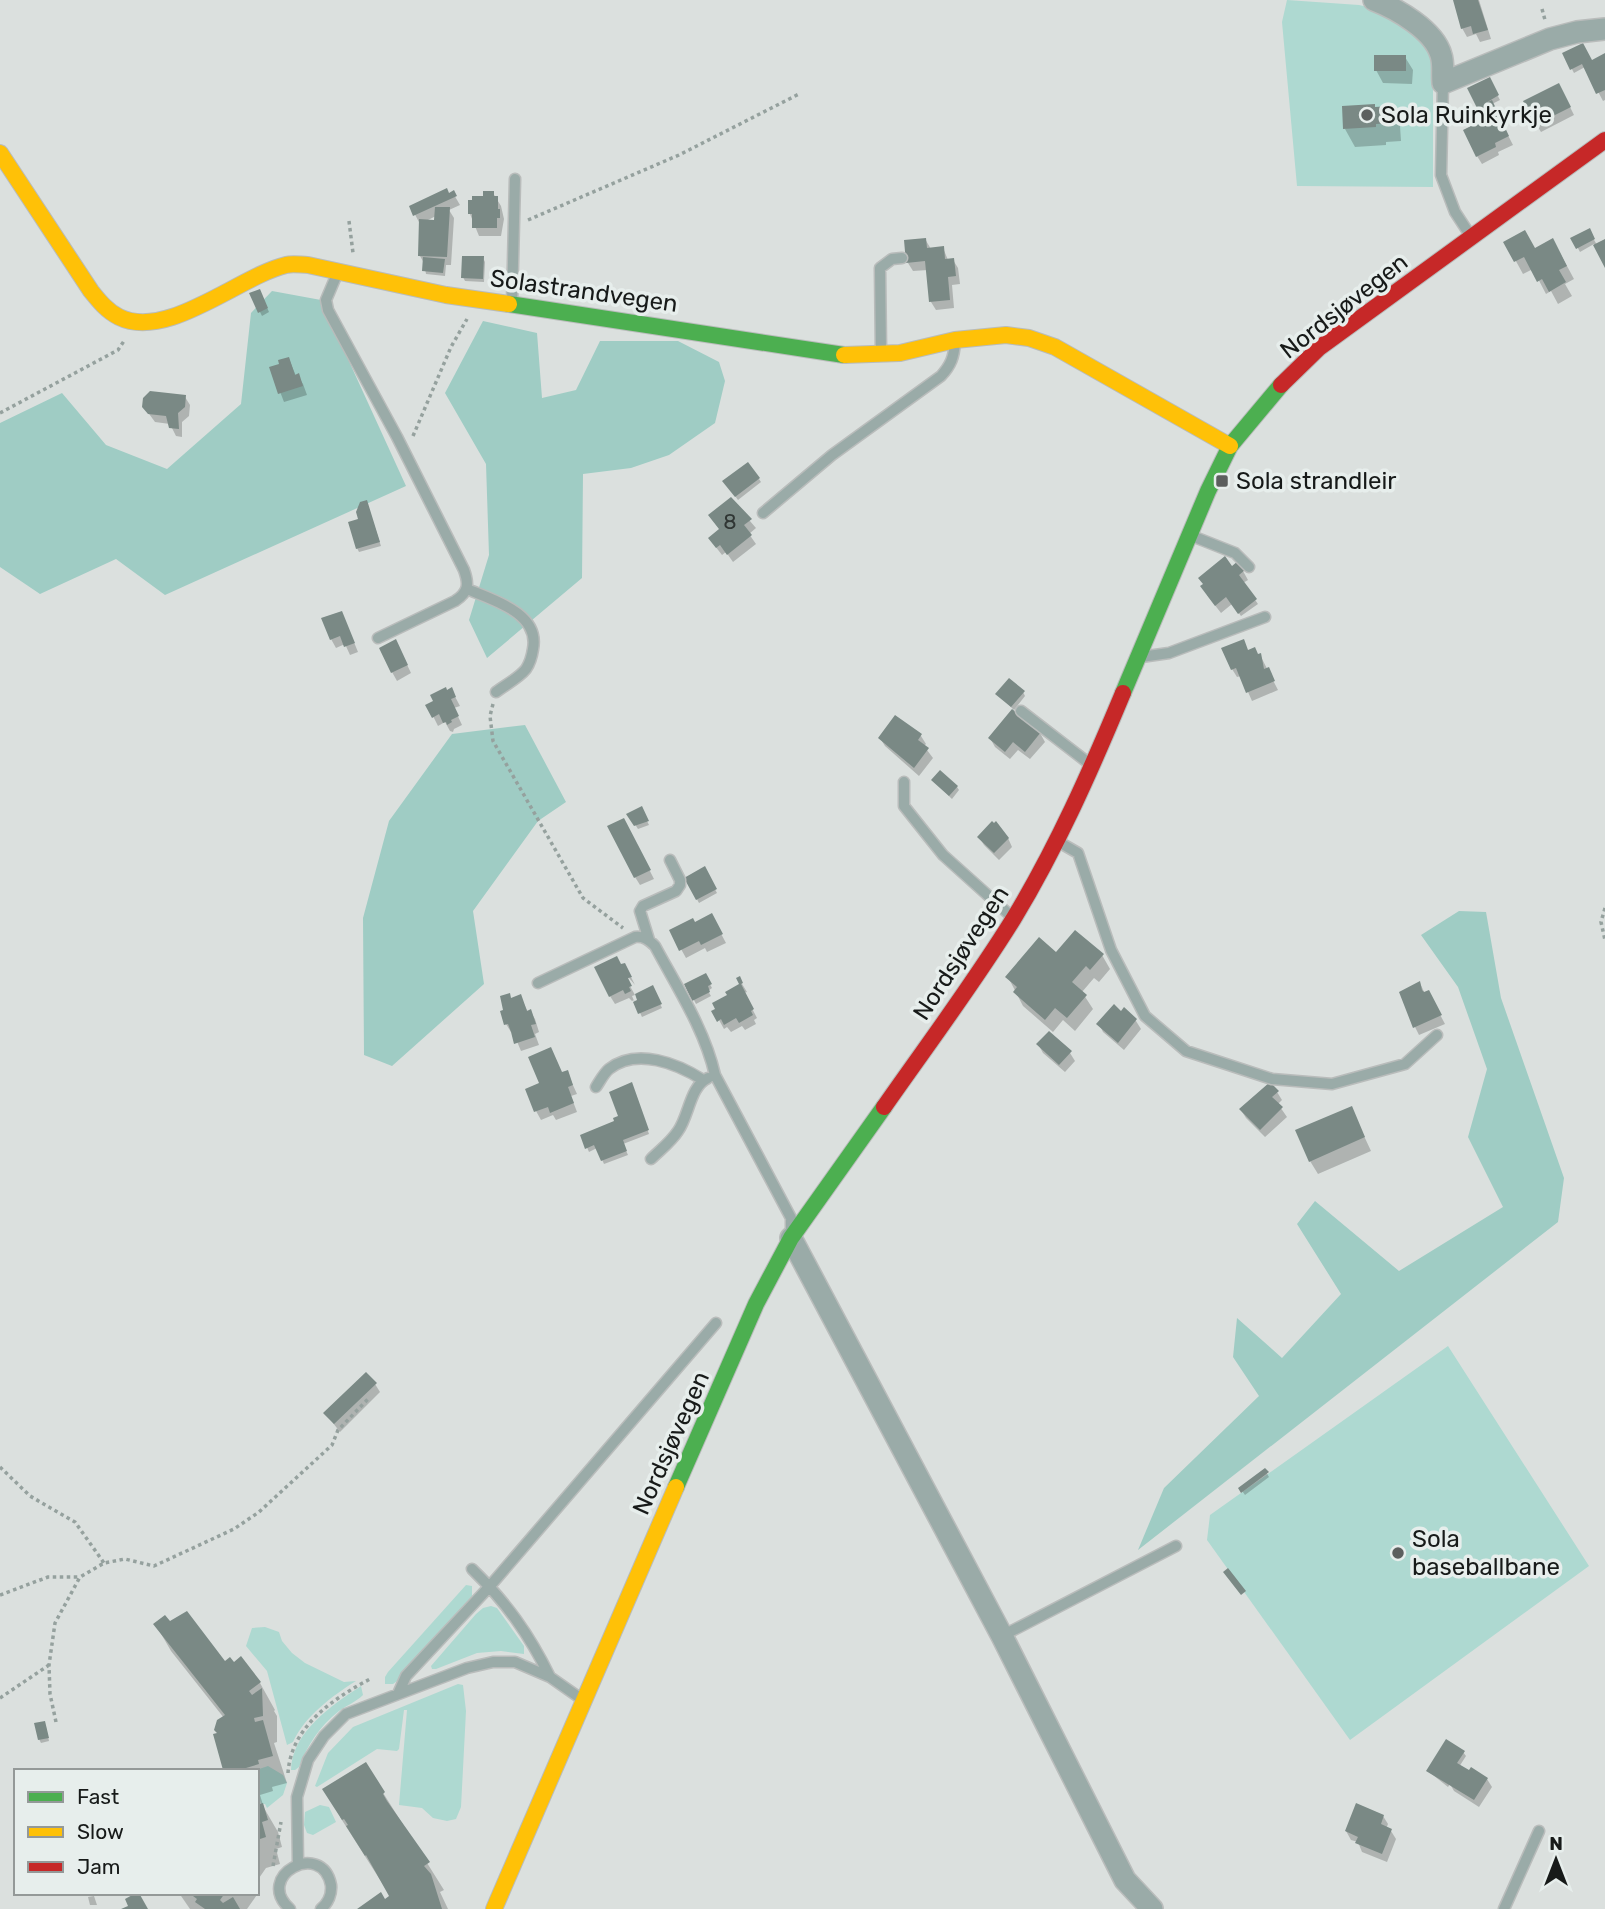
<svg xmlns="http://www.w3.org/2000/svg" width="1605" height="1909" viewBox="0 0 1605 1909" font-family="Rubik,sans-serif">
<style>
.green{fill:#aed9d1}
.forest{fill:#9fccc4}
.shadow{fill:#0003;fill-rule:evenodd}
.building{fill:#7a8985}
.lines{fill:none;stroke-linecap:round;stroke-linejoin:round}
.lane-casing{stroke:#b9bcbb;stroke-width:13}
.street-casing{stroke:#b9bcbb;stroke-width:24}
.fast-casing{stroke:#b9bcbb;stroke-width:18}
.slow-casing{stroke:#b9bcbb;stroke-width:18}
.jam-casing{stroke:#b9bcbb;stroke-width:18}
.path{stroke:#95a19e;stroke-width:3.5;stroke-dasharray:3.5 3.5;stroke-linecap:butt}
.lane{stroke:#9aaba8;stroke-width:10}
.street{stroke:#9aaba8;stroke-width:21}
.fast{stroke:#4caf50;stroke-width:16}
.slow{stroke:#ffc107;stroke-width:16}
.jam{stroke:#c62828;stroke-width:16}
.poi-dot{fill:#5c5f5e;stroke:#e7eeec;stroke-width:2.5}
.labels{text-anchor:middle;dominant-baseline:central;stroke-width:7;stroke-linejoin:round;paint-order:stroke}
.number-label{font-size:21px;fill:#303634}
.poi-label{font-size:24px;fill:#171a19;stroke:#e7eeec;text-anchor:start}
.street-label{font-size:24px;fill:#171a19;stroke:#e7eeec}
</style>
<rect width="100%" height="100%" fill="#dbe0de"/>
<path class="green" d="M1287 0 1359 5 1377 9 1427 41 1433 52V187L1297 186 1282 22Z
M1448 1346 1589 1566 1350 1740 1207 1540 1210 1515Z
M466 1585 472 1586V1596L400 1679 393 1684H385V1677L388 1672Z
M491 1606 497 1608 524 1646V1654L501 1651 477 1653 436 1669H432L431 1666 476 1614 483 1608Z
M265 1627 279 1632 282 1641 292 1653 305 1663 344 1682 356 1681C332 1696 305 1716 293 1742L287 1745 267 1671 246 1646 252 1628Z
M458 1684 463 1685 466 1711 461 1807 456 1819 447 1821 433 1818 422 1808 399 1805 407 1710H404L399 1749 397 1751 377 1749 317 1787 315 1786 328 1753 353 1727Z
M361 1686 363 1695C356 1702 347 1705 339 1711 319 1727 308 1744 299 1767L295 1770H291C292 1732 332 1705 361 1686Z
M268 1766 283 1775 287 1783 283 1795 267 1808 265 1804H261L257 1789V1771H253Z
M320 1805 329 1807 336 1822 313 1835 307 1833 304 1825 305 1812Z"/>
<path class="forest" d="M272 291 321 300 406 486 165 595 116 559 40 594 0 567V423L62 393 106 445 167 469 241 404 251 313Z
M483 321 537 333 542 398 576 390 600 341H678L719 362 725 381 715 423 669 455 631 468 583 474 582 578 487 658 469 620 489 555 486 464 445 393Z
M525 725 566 802 538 821 473 911 484 984 392 1066 364 1055 363 918 389 821 452 734Z
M1459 911 1486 912 1501 998 1564 1178 1558 1222 1138 1550 1164 1488 1259 1396 1233 1357 1237 1318 1282 1358 1341 1294 1297 1224 1315 1201 1399 1271 1503 1207 1468 1137 1487 1069 1458 987 1421 935Z"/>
<path class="shadow" d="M1455 0H1479L1491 39 1480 42 1476 34 1467 37 1462 28Z
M1564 54 1591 62 1605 55V100L1603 101 1585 67 1574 73Z
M1405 57 1413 70 1412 84 1383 83 1376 70Z
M1489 79 1500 100 1492 104 1513 145 1498 152 1499 155 1482 164 1477 156 1478 125 1480 108Z
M1563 93 1574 115 1541 132 1536 124Z
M1390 108 1400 126 1401 141 1386 142V145L1355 147 1345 129 1376 109Z
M453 193 460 205 449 210 454 218 451 265H446L445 276 426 274 424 263 420 256V224L411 207ZM436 216V221H426Z
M493 193 501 206 504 219 501 236H479L470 214 485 197Z
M1589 231 1597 245 1605 241V264L1594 244 1580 252 1573 239Z
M925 239 931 249 943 248 948 260H953L958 268 960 284 952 285 954 308 936 310 931 302 928 270 913 271 908 263Z
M1506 243 1560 253 1574 279 1565 284 1572 296 1558 304 1551 291 1546 294 1533 269 1523 274Z
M483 258 485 262 484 282 465 281 463 277Z
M261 294 269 312 262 316 260 312Z
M289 359 296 376H298L303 384 307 395 284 402 271 368 282 365Z
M185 397 190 405 189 416 182 422V437L176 436 170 424 155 422 144 407Z
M759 479 761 482 738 500 727 485Z
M731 499 756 528 749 534 756 544 733 562 726 552 722 555 715 546 720 530 710 516Z
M368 506 381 546 359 552 357 548 360 521Z
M1243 571 1248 580 1243 583 1258 604 1241 616 1232 604 1221 613 1207 595Z
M342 613 358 652 350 655 345 644 336 648 331 639Z
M400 650 411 673 397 681 392 672Z
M1249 652 1260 655 1278 690 1252 701 1241 676 1237 677 1232 669Z
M451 689 460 706 454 708 462 725 454 729 453 732 450 731 445 722 438 726 428 706Z
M1023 692 1025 696 1014 710 997 694Z
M895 717 921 736 926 744 924 746 933 758 919 776 885 746 880 738Z
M1040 733 1045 742 1030 759 1018 750 1010 759 995 747 990 738Z
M933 781 957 787 959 790 952 799Z
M641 809 649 825 638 829 629 815Z
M628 828 654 879 640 885 635 877Z
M979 837 1008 838 1012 847 999 860 984 845Z
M704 869 717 893 699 903 686 879Z
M711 915 726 943 707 952 705 948 686 958 671 931 695 924Z
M1056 954 1102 955 1110 969 1099 982 1094 978 1082 992 1093 1009 1075 1031 1063 1020 1053 1032 1023 1006 1008 977Z
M621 967 629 973 635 985 629 978 626 979 635 995 632 996 635 1003 653 988 662 1008 642 1017 634 1000 632 1001 629 998 615 1004 610 996Z
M705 975 712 988 708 991 711 996 696 1004 686 985Z
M739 979 747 992 744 993 757 1018 754 1020 756 1024 745 1030 742 1026 731 1032 727 1027 724 1029 714 1011 741 985Z
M1420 983 1425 994 1428 992 1445 1024 1419 1035 1415 1027Z
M520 996 528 1012 530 1011 535 1019 539 1032 535 1034 539 1045 521 1051 513 1032H511L506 1024 511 999Z
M1124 1010 1136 1021 1141 1029 1124 1050 1103 1032 1099 1024Z
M1038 1044 1070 1053 1075 1061 1065 1072 1043 1053Z
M567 1072 577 1094 571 1096 577 1112 556 1120 553 1115 541 1120 536 1111 562 1074Z
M633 1088 649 1134 623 1144 628 1155 604 1164 597 1148 589 1152 582 1136 616 1122 621 1117Z
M1277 1092 1282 1100 1278 1104 1287 1117 1265 1137 1246 1118 1241 1110Z
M1351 1108 1371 1151 1318 1174 1310 1161Z
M375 1384 380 1392 340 1432 326 1414Z
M1265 1470 1269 1477 1245 1495 1240 1488Z
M156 1625 224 1663 233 1664 241 1659 260 1683 275 1710 274 1711 277 1716V1742L274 1743 287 1783 272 1787 273 1791 260 1795 264 1808 278 1832 282 1847 276 1849 280 1864 266 1868 257 1881V1771H225L219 1734 224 1718 171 1651Z
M46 1727 49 1741 41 1743 39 1739Z
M1463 1752 1466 1756 1459 1767 1487 1779 1492 1787 1479 1807 1454 1791 1450 1784 1448 1787 1428 1771Z
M365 1764 444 1890 440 1892 448 1909H358L391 1897 340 1817Z
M1383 1816 1388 1824 1386 1829 1391 1831 1396 1839 1387 1862 1362 1852 1358 1842 1351 1840 1346 1831Z
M257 1890 259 1892 247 1909H190L179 1893H257Z
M94 1896 97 1905H90L88 1897Z"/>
<path class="building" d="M1453 0H1478L1488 30 1473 34 1471 26 1461 29Z
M1583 43 1592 60 1605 53V90L1596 94 1582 64 1570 70 1562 53Z
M1374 55H1406V71H1374Z
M1490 77 1499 95 1484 104 1492 100 1509 136 1495 143 1496 147 1476 157 1463 130 1475 124 1469 112 1477 108 1467 88Z
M1559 83 1571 107 1535 125 1523 101Z
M1375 104V107L1391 106V123L1376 124V127L1343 129 1342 106Z
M447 188 449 193 454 190 457 196 413 216 409 206Z
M483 191H494V196H498V209H500V218H497V228H472V214H468V200H472V196H483Z
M435 207H450L447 257 418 256 419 219 434 220Z
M1590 228 1595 239 1576 249 1570 238Z
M1525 230 1535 248 1553 238 1567 266 1559 270 1566 282 1549 292 1542 279 1537 282 1524 257 1514 262 1503 242Z
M926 238 927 248 944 246 945 259 954 258 956 276 948 277 950 300 929 302 925 261 906 263 904 240Z
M1605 239V268L1593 245Z
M462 256H484L483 279 461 278Z
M423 257 445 259 443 273 422 271Z
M260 289 268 308 258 313 249 293Z
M289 357 295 375 299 373 303 386 278 394 269 367 279 364 278 360Z
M150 391 186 395 185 407 178 413 179 429 169 428 166 416 148 414 142 407 143 398Z
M748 462 760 478 735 497 722 481Z
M731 497 752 519 744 525 752 535 727 555 720 545 716 548 708 538 719 529 708 515Z
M367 500 380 542 356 549 348 522 358 519 356 512 360 502Z
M1225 556 1232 566 1238 561 1245 570 1239 575 1257 599 1238 614 1226 597 1215 606 1200 586 1203 584 1198 578Z
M342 611 355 643 344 647 340 636 330 640 321 618Z
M396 639 408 665 391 673 379 648Z
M1244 639 1248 650 1255 647 1258 654 1261 653 1264 669 1269 667 1275 681 1246 693 1236 668 1231 670 1221 648Z
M1009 678 1025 691 1011 707 995 694Z
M446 687 447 690 452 687 456 697 451 699 459 716 451 720 452 722 447 725 446 722 443 723 439 714 432 718 425 705 433 701 430 695Z
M1012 709 1041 732 1025 752 1013 742 1005 752 988 738Z
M895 715 922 734 918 740 929 748 914 768 878 738Z
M940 770 958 786 949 796 931 780Z
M642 806 649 821 634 826 626 814Z
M624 818 651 870 634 878 607 826Z
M992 821 994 823 996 821 1009 838 994 853 977 837Z
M705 866 717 889 696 900 684 878Z
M712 913 723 934 701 945 699 941 679 951 669 930 693 918 695 922Z
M1075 930 1104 954 1090 970 1086 966 1072 982 1087 995 1067 1018 1055 1008 1045 1020 1013 992 1017 987 1005 977 1039 937 1056 952Z
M617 956 621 964 625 963 632 977 628 978 632 986 629 987 631 991 625 994 623 990 609 997 594 967Z
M706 973 712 984 708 986 710 992 692 1001 684 984Z
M740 976 743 983 741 984 754 1009 751 1011 753 1015 739 1023 736 1018 724 1025 721 1019 717 1022 711 1011 715 1009 712 1003 727 995 725 992 739 984 736 978Z
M1420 981 1422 990 1424 992 1429 990 1442 1015 1413 1028 1399 992Z
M653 985 662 1004 638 1014 633 1002 637 1000 635 994Z
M510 993 511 998 521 994 527 1011 531 1009 536 1024 531 1025 535 1037 514 1044 511 1032 508 1024 504 1025 500 1011 503 1010 500 996Z
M1114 1004 1121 1011 1124 1007 1137 1019 1118 1043 1096 1024Z
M1049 1031 1072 1051 1059 1065 1036 1044Z
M551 1047 562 1072 568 1070 573 1085 568 1087 574 1103 550 1113 548 1107 534 1112 525 1089 539 1083 528 1057Z
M632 1082 649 1130 623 1140 627 1151 601 1161 594 1145 585 1149 580 1135 614 1121 613 1118 618 1116 609 1092Z
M1270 1082 1279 1091 1272 1097 1283 1107 1260 1130 1239 1109Z
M1352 1106 1365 1137 1309 1162 1295 1130Z
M366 1372 377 1383 334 1424 323 1413Z
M1265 1468 1269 1472 1241 1493 1238 1488Z
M1228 1568 1246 1591 1241 1595 1223 1572Z
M187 1611 225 1661 230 1657 234 1662 241 1656 261 1682 249 1691 252 1695 262 1688 263 1716 254 1718 255 1722 263 1720 273 1756 258 1760 259 1764 246 1768 247 1771 223 1770 213 1734 217 1733 214 1730 217 1720 225 1715 153 1624 165 1615 170 1621Z
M45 1721 49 1738 38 1740 34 1723Z
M1446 1739 1465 1751 1457 1763 1469 1770 1471 1767 1488 1778 1474 1800 1426 1771Z
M366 1762 385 1792 383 1794 387 1801 430 1862 424 1866 431 1874 442 1909H357L381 1892 385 1899 389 1896 366 1855 365 1856 346 1826 348 1825 344 1819 342 1820 322 1789Z
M263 1803 268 1820 262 1822 266 1837 257 1840V1805Z
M1356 1803 1384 1815 1381 1824 1392 1829 1382 1854 1355 1843 1358 1837 1345 1831Z
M136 1893H139L148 1909H121L128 1906 125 1899Z
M189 1893H225L220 1900 223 1903 233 1897 240 1909H205L195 1902 197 1899Z"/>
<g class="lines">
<g class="lane-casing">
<path id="lane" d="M1443 83 1441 175 1455 212 1470 235
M337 274 326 300 328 310 397 437 464 570C469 584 469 592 455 601L378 638
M512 304 515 179
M881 352 880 268 892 259 902 258
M763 513 832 455 941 376C951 365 954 357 955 342
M1192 536 1235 553 1249 567
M467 589C493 600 540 613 533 649 532 656 530 663 526 669 519 678 505 685 496 692
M1141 657 1169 653 1265 617
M1021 711 1091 765
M904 782V806L943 855 1012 917
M1057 841 1078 853 1111 950 1145 1016 1186 1051 1272 1079 1332 1084 1405 1064 1437 1035
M649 940 640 911 643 906 676 891 680 885V880L670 860
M538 983 635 937C644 936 649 940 655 946 677 987 705 1030 715 1075L791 1218V1228
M596 1087C600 1081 604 1073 609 1069 637 1047 678 1064 703 1080
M651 1159C660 1150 671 1142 678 1131 689 1116 690 1086 708 1078
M472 1569C506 1602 529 1634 550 1677
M1002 1636 1176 1546
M398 1694 406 1676 490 1586 716 1323
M298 1864 297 1797 308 1760 324 1736 346 1714 467 1668 493 1662H515L550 1677 580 1698
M290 1909C253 1876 322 1839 331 1885 332 1894 328 1903 321 1909
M1504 1909 1539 1831"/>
</g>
<g class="street-casing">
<path id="street" d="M1374 0C1397 9 1434 30 1441 55 1444 64 1442 74 1443 83L1550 39 1577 32 1605 29
M791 1238 1002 1636 1125 1880 1152 1909"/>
</g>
<g class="fast-casing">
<path id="fast" d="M509 304 844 355
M1123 693 1208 491 1230 446 1281 385
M676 1487 756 1304 791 1238 884 1107"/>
</g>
<g class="slow-casing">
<path id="slow" d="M0 153 91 291C99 301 107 311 119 317 167 341 240 276 286 265 293 263 301 265 308 265L446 295 509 304
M844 355 900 353 955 340 1006 335 1029 338 1055 347 1230 446
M494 1909 676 1487"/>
</g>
<g class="jam-casing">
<path id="jam" d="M1281 385 1319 348 1605 140
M884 1107C928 1044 974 983 1014 918 1057 847 1091 770 1123 693"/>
</g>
<path class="path" d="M1542 9 1545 20
M528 220 679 155 799 94
M349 221 353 253
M0 413 118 350 124 341
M413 436 451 347 467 319
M493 704 490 716 493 741 583 898 623 928
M1605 908 1601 922 1605 940
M0 1467 30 1496 75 1522 104 1563
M0 1595 48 1577H79
M0 1698 49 1665
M56 1722 50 1694 49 1665 55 1623 80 1577 104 1563 125 1559 154 1566 234 1529 259 1512 332 1445 338 1430 370 1397
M288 1773C291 1726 334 1698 372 1678
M273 1866 281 1822"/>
<use href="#lane" class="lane"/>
<use href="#street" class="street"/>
<use href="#fast" class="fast"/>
<use href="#slow" class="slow"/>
<use href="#jam" class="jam"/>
</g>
<g class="poi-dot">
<circle cx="1367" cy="115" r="7"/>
<rect x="1215" y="474" width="14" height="14" rx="3.5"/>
<circle cx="1398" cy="1553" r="7"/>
</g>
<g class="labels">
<g class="number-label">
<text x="730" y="521">8</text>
</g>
<g class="poi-label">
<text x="1381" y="115">Sola Ruinkyrkje</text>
<text x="1236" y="481">Sola strandleir</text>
<text x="1412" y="1539">Sola<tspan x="1412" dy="28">baseballbane</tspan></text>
</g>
<g class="street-label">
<text transform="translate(584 291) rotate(8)">Solastrandvegen</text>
<text transform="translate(1344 306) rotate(-38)">Nordsjøvegen</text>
<text transform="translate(961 953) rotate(-57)">Nordsjøvegen</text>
<text transform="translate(671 1443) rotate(-66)">Nordsjøvegen</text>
</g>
</g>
<rect x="14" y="1769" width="245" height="126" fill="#e7eeec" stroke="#949998" stroke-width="2"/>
<rect x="28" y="1792" width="35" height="10" fill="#4caf50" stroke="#949998" stroke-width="2"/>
<text x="77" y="1804" font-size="21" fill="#171a19">Fast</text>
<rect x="28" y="1827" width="35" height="10" fill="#ffc107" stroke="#949998" stroke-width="2"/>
<text x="77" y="1839" font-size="21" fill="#171a19">Slow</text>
<rect x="28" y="1862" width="35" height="10" fill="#c62828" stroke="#949998" stroke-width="2"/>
<text x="77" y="1874" font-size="21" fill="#171a19">Jam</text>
<g transform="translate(1556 1860)" stroke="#e7eeec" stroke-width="5" paint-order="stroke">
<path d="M0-5L12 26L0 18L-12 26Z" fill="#171a19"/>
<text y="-10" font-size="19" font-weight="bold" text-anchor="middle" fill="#171a19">N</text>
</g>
</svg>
